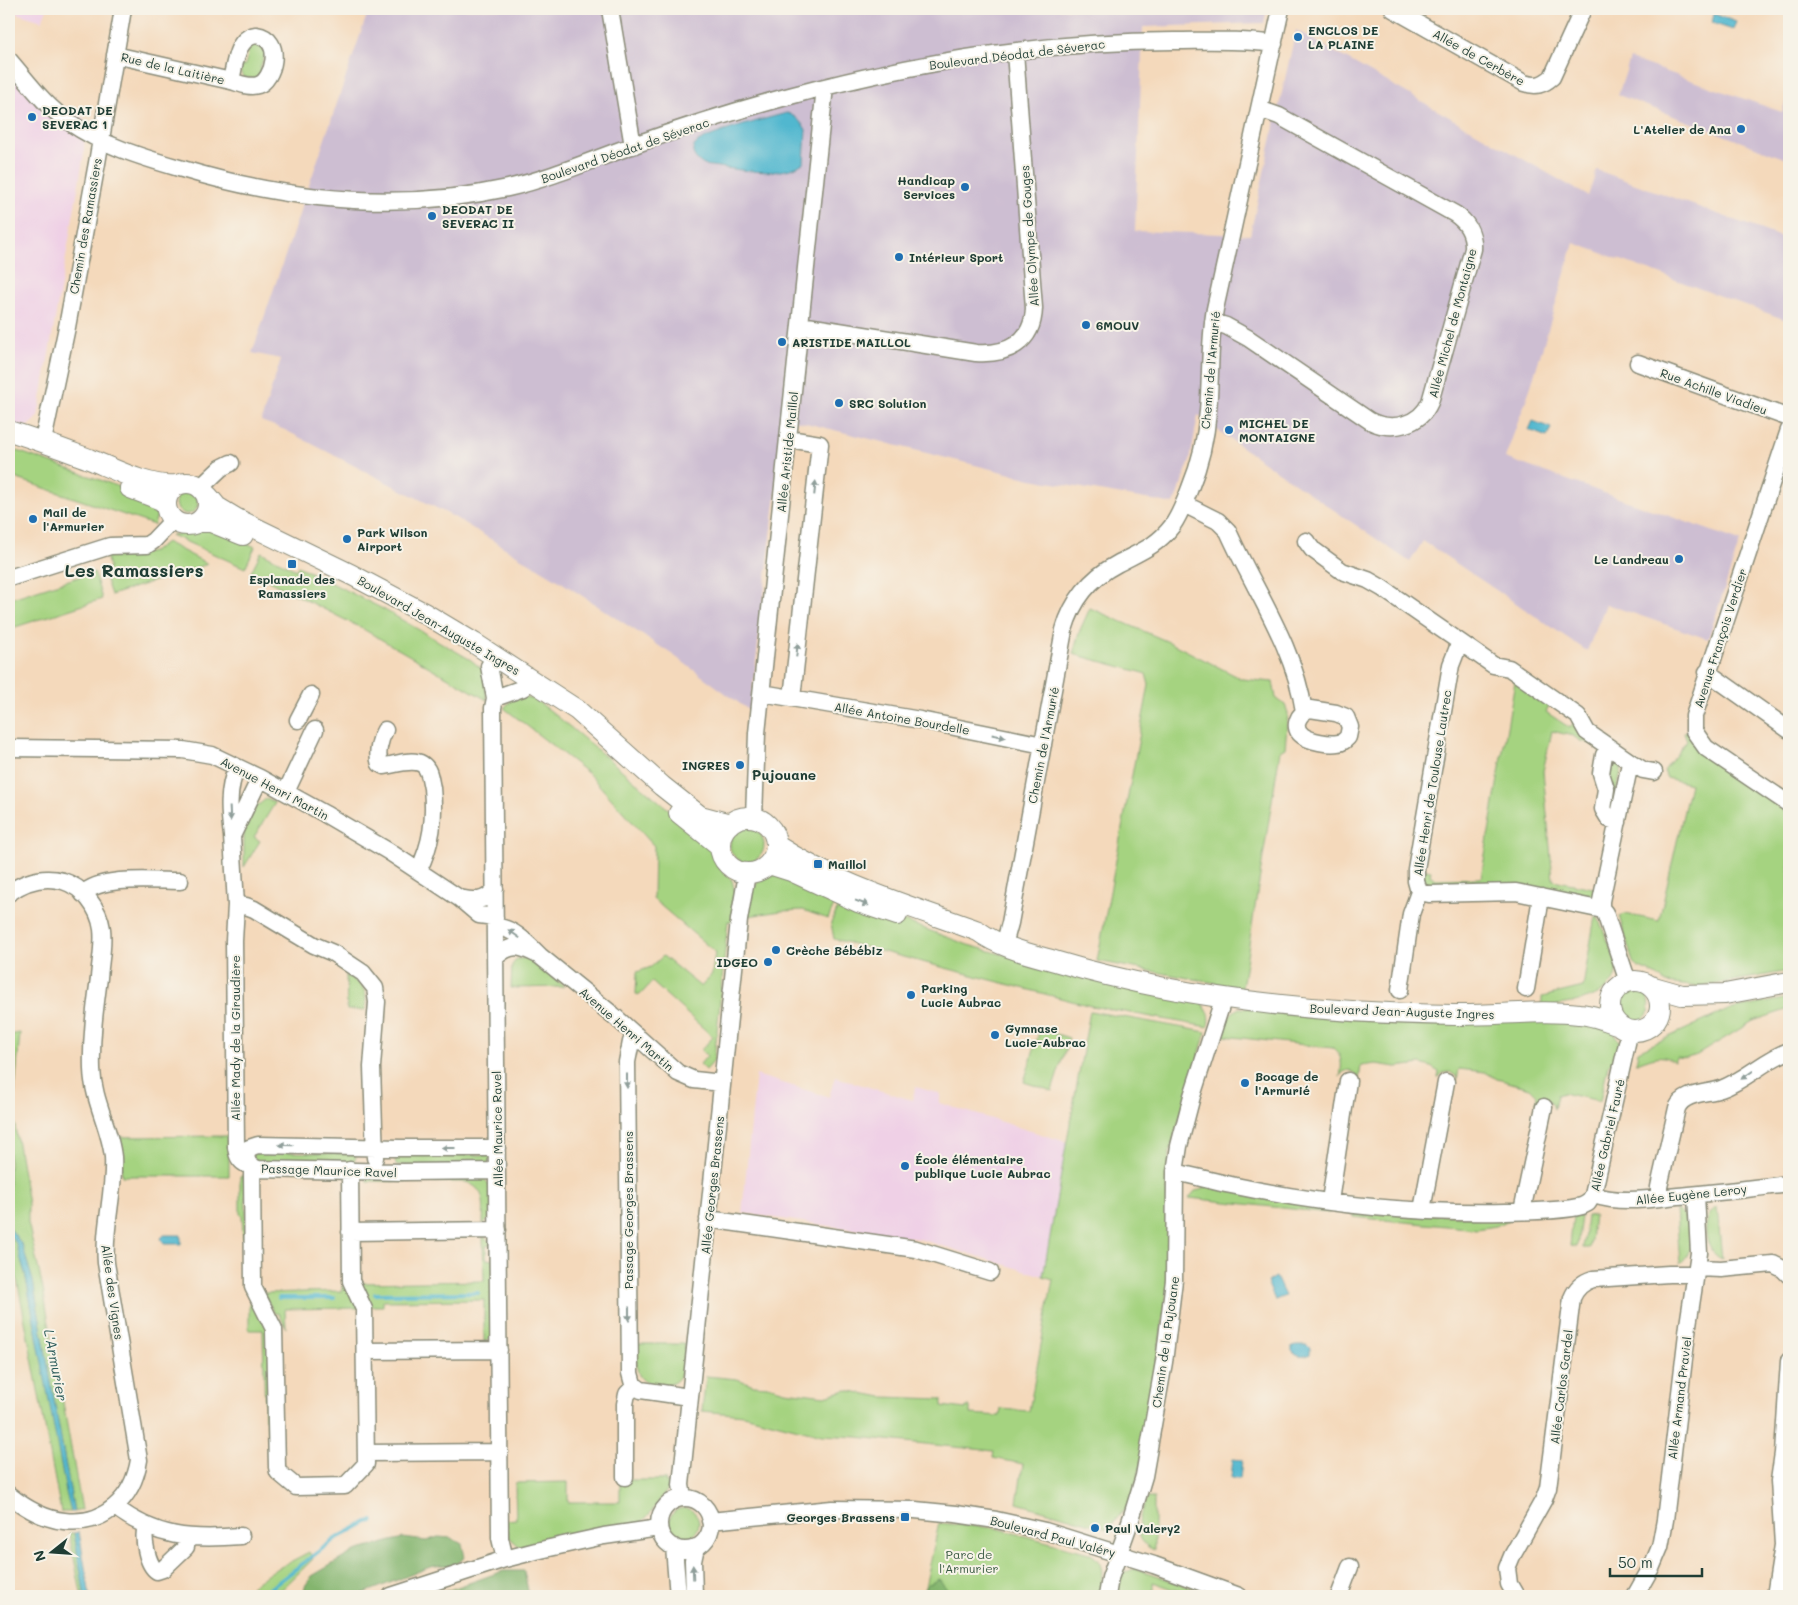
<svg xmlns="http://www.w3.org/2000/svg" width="1798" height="1605" viewBox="0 0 1798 1605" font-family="Mali,sans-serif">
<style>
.built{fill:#efd0e6}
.industrial{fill:#cdbed2}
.green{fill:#a5d380;stroke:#62885a}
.forest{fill:#84b56e;stroke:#527951}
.water{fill:#51b7cf;stroke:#387a82}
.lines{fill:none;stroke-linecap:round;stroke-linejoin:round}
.stream{stroke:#51b7cf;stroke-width:4}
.minor-casing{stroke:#8a8b78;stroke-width:19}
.major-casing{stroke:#8a8b78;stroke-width:22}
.minor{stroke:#fff;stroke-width:16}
.major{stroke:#fff;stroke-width:20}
.oneway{fill:#8f9e9a}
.poi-dot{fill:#1f6fb2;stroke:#f7f3e8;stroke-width:2}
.labels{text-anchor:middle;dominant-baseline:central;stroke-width:4;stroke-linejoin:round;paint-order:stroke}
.poi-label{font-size:12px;font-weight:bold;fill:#1f3d34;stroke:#f7f3e8;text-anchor:start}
.street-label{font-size:12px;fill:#1f3d34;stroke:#f7f3e8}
.park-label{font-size:12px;fill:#3a5b43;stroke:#f7f3e8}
.neighbourhood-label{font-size:14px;font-weight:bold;fill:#1f3d34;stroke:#f7f3e8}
.water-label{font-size:14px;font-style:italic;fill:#2c5c5b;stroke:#f7f3e8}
.district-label{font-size:18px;font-weight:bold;fill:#1f3d34;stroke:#f7f3e8}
</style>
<rect width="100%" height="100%" fill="#f7f3e8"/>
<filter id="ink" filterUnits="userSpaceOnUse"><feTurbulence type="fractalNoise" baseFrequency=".02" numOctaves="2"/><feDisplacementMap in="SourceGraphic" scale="10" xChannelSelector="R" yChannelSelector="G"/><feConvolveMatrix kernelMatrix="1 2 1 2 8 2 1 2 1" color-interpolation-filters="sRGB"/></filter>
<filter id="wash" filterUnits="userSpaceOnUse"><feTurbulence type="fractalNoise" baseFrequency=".0096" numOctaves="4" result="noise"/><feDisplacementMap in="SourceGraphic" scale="20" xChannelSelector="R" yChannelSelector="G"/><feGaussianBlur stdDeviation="1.12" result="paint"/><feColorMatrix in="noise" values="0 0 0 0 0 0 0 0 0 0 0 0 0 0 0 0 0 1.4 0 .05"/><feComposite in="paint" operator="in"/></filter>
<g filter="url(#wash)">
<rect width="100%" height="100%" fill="#f4d9bb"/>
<path class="built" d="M9 9H47L42 21 16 13 9 48Z
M9 49 45 92 64 110 84 118V154L38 416 29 426 19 428 9 425Z
M756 1075 829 1097 835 1077 912 1100 916 1087 941 1094 939 1103 1067 1142 1043 1276 919 1239 742 1213Z"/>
<path class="industrial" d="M369 9H1267L1264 23 1143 27 1135 231 1250 235 1296 30 1588 196 1597 170 1789 240V321L1574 243 1531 386 1505 458 1740 541 1708 639 1606 604 1587 651 1423 541 1410 562 1224 435 1198 415 1190 460 1174 504 1031 479 806 423 785 419 750 711 673 655 561 582 454 517 285 430 261 421 281 359 252 353Z
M1630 59 1782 112 1789 91V160L1618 95Z"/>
<path class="green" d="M260 40 269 56 264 57 260 68 264 71 258 80 243 77 240 71V66L245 65 248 54 244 50 245 48Z
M9 448 123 488 152 504 157 515 154 525 9 476Z
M176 503a11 11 0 1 1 22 0a11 11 0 1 1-22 0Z
M214 528 255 547 245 568 171 535Z
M166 542 208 564 111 595 103 571 109 568 106 555 118 552 142 554 153 552Z
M261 552 296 570 298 566 383 609 471 660 483 670 487 700 363 629 251 572Z
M94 572 102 599 9 629V599Z
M1090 608 1171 643 1242 679 1273 682 1276 698 1285 705 1288 713 1285 748 1280 751 1242 988 1097 961 1149 685 1146 674 1144 673 1073 654 1080 630Z
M1515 681 1535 695 1533 698 1539 701 1541 699 1550 705 1546 712 1570 728 1574 722 1579 734 1593 744 1581 741 1573 736 1552 731 1543 771 1553 880 1598 889 1594 898 1588 902 1430 887 1423 879 1422 869 1431 871 1430 875 1435 879 1481 878Z
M526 697 536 700 552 712 691 828 709 847 720 868 732 880 736 897 734 922 728 921 714 1061 706 1070 700 1064 707 1056 701 1050 713 1037 652 982 640 995 636 994 637 972 651 967 663 956 701 987 712 974 715 952 653 899 654 846 589 774 504 708 513 698Z
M1688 731 1699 750 1789 814V971L1699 987 1666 983 1656 975 1637 967 1633 962 1619 916 1625 914 1659 921 1690 784 1667 778 1664 771 1687 740 1684 732Z
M1611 758 1622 766 1614 804 1609 803C1610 789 1607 772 1611 758Z
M267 798 275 803 254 837 260 841 244 867V832L256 807Z
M730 845a17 17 0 1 1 34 0a17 17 0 1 1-34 0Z
M781 874 837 899 828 919 803 910 781 911 748 916C751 891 751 877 781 874Z
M841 901 883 913 968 945 1001 954 1201 1002C1208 1010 1210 1016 1208 1027L1091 1006 834 939 831 923Z
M1595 916 1598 917C1603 931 1614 952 1616 965 1622 998 1564 1005 1542 1007V997L1583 987Z
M526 958 563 985V987L511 988 512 965 517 959Z
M346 975C363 985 368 989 365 1010H347Z
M1620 1006a15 15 0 1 1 30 0a15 15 0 1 1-30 0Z
M1789 998V1009L1753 1021 1697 1055 1687 1058 1676 1057 1674 1061C1660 1052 1650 1059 1636 1063L1638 1051 1728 1010Z
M1239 1008 1573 1018 1613 1031 1619 1041 1620 1053 1608 1065 1600 1101 1563 1093 1557 1095 1554 1109 1552 1103 1547 1098H1542L1536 1103 1537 1095 1530 1088 1497 1079 1485 1072 1459 1069 1457 1081 1456 1076 1450 1072 1443 1073 1438 1078 1439 1072 1431 1067 1421 1064 1396 1067 1376 1064 1361 1066 1359 1079 1355 1073 1349 1070 1343 1072 1340 1077C1342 1065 1343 1056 1333 1048L1224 1036 1227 1030H1222C1225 1020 1230 1013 1239 1008Z
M1090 1011 1206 1032 1170 1150 1167 1183 1169 1281 1140 1468 1131 1502 1108 1529 1017 1503 1023 1464 993 1458 994 1451 857 1437 822 1435 744 1415 702 1411 706 1376 737 1379 754 1385 768 1386 785 1391 825 1396 846 1390 882 1397 942 1399V1406L966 1409V1407H970V1414L1000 1416 1001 1409 1029 1411 1053 1279 1043 1276Z
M1040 1029 1069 1038 1052 1091 1024 1082Z
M20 1033 13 1114 28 1204V1222L43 1289 82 1510 74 1512 33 1281 22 1245 9 1227V1035Z
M229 1136V1176H122L117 1137Z
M253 1151 355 1154 356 1157 353 1164H257L251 1154Z
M398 1154 487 1155 491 1158V1160L484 1166 396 1165 395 1158Z
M367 1174 483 1178 491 1186 494 1214 483 1225C483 1206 488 1190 466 1182L367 1181Z
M240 1176H245L248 1279H245L242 1215 240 1214Z
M1205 1185 1330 1207 1329 1213 1189 1198 1195 1191 1204 1189Z
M1717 1207 1722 1259C1703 1251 1700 1217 1717 1207Z
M1353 1210 1511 1219 1496 1226 1477 1229 1353 1217Z
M1676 1210C1694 1218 1697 1252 1680 1263Z
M1594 1215 1590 1248H1583L1587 1216Z
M1581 1216 1577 1247 1570 1246 1573 1217Z
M9 1234 16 1243 25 1273 71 1512H61L14 1263 9 1250Z
M483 1236 490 1242V1245L486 1246V1259L494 1260 495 1334 484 1343V1300L383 1301V1306H370L357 1283 484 1281Z
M342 1286H346L359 1308 285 1309 286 1328 278 1313 275 1314 263 1293 342 1291Z
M249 1303H256L270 1328 271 1463H268L267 1419H265L263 1330H249Z
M637 1344H685C684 1354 684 1367 680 1376 673 1390 646 1388 639 1375 635 1367 637 1353 637 1344Z
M1787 1472 1789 1478V1596H1779Z
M620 1480H666L665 1482 671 1485 652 1511 641 1523 520 1547 509 1537 506 1520 516 1519 515 1483 568 1482V1502H620Z
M1148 1498H1154V1550C1131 1540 1139 1519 1145 1501Z
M669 1523a15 15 0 1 1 30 0a15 15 0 1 1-30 0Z
M939 1523 995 1528 1089 1553C1108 1564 1100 1578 1101 1596H923Z
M69 1533H74L84 1592 81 1593Z
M309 1552 313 1559 275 1596H238L271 1572Z
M1134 1569H1138L1215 1596H1193L1153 1582V1596H1112C1117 1581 1118 1574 1134 1569Z"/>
<path class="forest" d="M438 1537 451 1538 462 1544 465 1557 455 1566 442 1565 430 1567 357 1596H303L305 1586 312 1576 355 1551 403 1538 426 1541Z
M503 1571H524L529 1596H432Z
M939 1579 952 1596H924L927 1585Z"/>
<path class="water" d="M1714 14 1736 22 1733 30 1712 23Z
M787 113C794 115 803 123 806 130L804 162C784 180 730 168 704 165 697 161 688 152 696 144 703 135 772 117 787 113Z
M1533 421 1551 428 1547 437 1529 430Z
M9 1227 22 1245 33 1281 74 1512H71L66 1492 25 1273 16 1243 9 1234Z
M164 1235H181V1244H164L161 1238Z
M1276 1277 1285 1296 1275 1300 1267 1282Z
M1296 1345H1307L1310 1348V1354C1303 1358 1297 1357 1292 1351V1346Z
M1233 1459 1242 1460 1240 1479 1231 1478Z
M79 1532 90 1596H85L84 1592 74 1533Z"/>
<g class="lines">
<path class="stream" d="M375 1294 478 1293
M279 1298H334
M260 1596 335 1539 367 1522 373 1521"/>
</g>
</g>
<g filter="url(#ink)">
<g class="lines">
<g class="minor-casing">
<path id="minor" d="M610 9 633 146
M1393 9 1524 83C1536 87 1543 85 1552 77L1583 9
M256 35C285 39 273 81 258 85 249 88 239 83 231 81 235 64 236 38 256 35Z
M115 55 231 81
M9 60C29 83 44 105 69 122 102 145 141 157 179 168 285 200 398 212 508 188 551 178 592 160 634 145 684 127 735 111 786 97 911 63 1045 41 1174 41 1207 41 1241 39 1274 44
M1213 322 1226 326 1248 338 1370 421C1392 432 1420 425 1430 402L1473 249C1474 234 1467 222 1455 214L1279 116 1259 109
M801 325 976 353C1007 355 1033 343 1034 308L1015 52
M1638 363 1789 418
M1789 430 1694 716V731L1706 748 1789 804
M789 439 820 444 792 698
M43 441 67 327 97 163 123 9
M201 487 221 468 231 463
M1184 504 1218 521 1228 531C1254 590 1294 645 1304 711
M1306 541 1312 549 1342 571 1368 580 1382 588 1460 642
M9 578 110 546 147 545 153 541 173 520
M489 666 495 698 493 708 500 1538 505 1559
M1707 672 1789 730
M762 693 920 720 1043 745
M495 698 523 688
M1310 709 1336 713 1346 717 1350 727 1348 737C1345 740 1342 743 1338 743 1329 745 1310 741 1303 736 1291 728 1298 713 1310 709Z
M298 720 311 695
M385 730C380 739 376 754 380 764L384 766C394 765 412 758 422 764 430 769 430 780 432 788 435 818 432 844 418 871
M1609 747 1604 755 1601 773 1606 789 1603 809 1609 819 1618 822
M9 748 183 750 212 755 260 778 325 814 388 851 459 898
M1632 763 1643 770 1654 772
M237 767C227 789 229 812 232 836L260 778
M286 792 315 730
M754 818 757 733 825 87
M232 836 236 905 246 906 254 909 314 945 333 953 363 973 375 988 377 1002 372 1067 375 1158
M495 889C485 903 474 901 459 898L479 915 495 917
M9 893C25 881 43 876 63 881 83 887 99 908 102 929 104 945 100 962 99 978 95 1008 91 1038 92 1069 93 1101 110 1127 113 1157 115 1193 103 1227 106 1263L139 1460C133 1498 105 1526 64 1521 44 1519 24 1507 9 1495
M83 894C101 875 156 881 180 881
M236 905 234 941 236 1147C237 1155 239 1162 248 1165
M1601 908 1598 909 1516 892 1429 894 1419 892 1416 881V869L1451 665 1460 642 1493 665 1509 668 1578 716 1587 732 1632 763 1629 768 1601 901V908L1605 913 1625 973 1630 982
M495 927C512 926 529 945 540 956 522 947 512 941 495 958
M1004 945 1010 923 1064 630C1072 602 1090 578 1117 564 1139 552 1156 547 1172 526 1180 515 1185 501 1190 488 1200 464 1206 438 1208 411 1211 377 1209 343 1215 309L1281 9
M540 956 613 1015 678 1073 694 1080 722 1083
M1526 989 1541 897
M1400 990 1411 914 1419 892
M636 1035 631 1042 627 1062 630 1373 633 1384 641 1390 689 1397
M497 1148H400L258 1145 249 1148 246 1157 249 1165 258 1169 403 1172 497 1171
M252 1167 253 1287 274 1329 277 1467 278 1472 296 1487 345 1486 366 1464 364 1309 351 1281 350 1170
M1175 1172C1194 1176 1212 1181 1231 1185 1321 1204 1414 1214 1506 1212 1529 1211 1559 1212 1582 1206L1588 1203 1593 1195 1630 1030
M1593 1195C1621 1204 1649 1199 1678 1196 1715 1193 1752 1188 1789 1184
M1659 1198V1187L1677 1108C1684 1092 1707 1094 1721 1089 1746 1080 1764 1060 1789 1051
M1330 1201 1348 1081
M1422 1210 1446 1082
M1522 1211 1544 1107
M708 1219 916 1249 990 1272
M350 1232 498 1230
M1697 1268 1721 1269 1773 1264 1783 1269 1789 1275
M365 1351 499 1350
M366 1453 500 1452
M625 1477V1404L627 1394 635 1386
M683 1497 681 1485 739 920 747 874
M659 1524a26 26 0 1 1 52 0a26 26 0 1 1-52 0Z
M115 1507C156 1538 190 1540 241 1536
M710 1521 832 1509 915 1510 956 1514 996 1520 1045 1531 1154 1565 1239 1596
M146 1526C142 1537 147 1565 157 1571L163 1569 186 1547 187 1537
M674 1547 678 1596
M391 1596 505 1559 536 1551 604 1536 659 1528
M694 1596 693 1561 696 1547
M1107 1596 1110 1578 1131 1519 1144 1476 1164 1362 1174 1280 1175 1172 1179 1146 1192 1096 1222 1003V997
M1339 1596 1350 1567
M1516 1596 1509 1584 1507 1568 1512 1556 1544 1499 1548 1488 1572 1298C1576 1288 1583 1282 1593 1279L1669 1274H1696
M1635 1596 1652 1566 1660 1547 1665 1520 1688 1325 1699 1253 1696 1195
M1775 1596 1783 1545 1779 1481 1783 1453 1789 1361"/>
</g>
<g class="major-casing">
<path id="major" d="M9 431C36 439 62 449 89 459 114 469 150 488 177 485
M166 504a21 21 0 1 1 42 0a21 21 0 1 1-42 0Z
M130 488 166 502
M208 496 217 507 237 519 352 575 424 613 474 643 577 710 662 786 700 816 730 824
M198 522H211L243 535
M679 813 720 846
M720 845a28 28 0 1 1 56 0a28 28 0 1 1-56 0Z
M776 845C837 885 910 906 978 931 1001 948 1030 954 1058 962 1185 1000 1322 1013 1454 1015 1496 1016 1538 1009 1579 1014 1593 1015 1606 1020 1619 1025
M769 864 791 871 858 902 897 915
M1610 1006a25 25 0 1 1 50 0a25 25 0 1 1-50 0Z
M1650 986 1682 995 1725 994 1789 982"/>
</g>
<use href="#minor" class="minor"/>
<use href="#major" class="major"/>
</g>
<defs><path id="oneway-solid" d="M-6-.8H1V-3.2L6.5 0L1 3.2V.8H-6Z" transform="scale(1.25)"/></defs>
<g class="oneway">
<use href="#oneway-solid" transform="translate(815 488) rotate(-84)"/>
<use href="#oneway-solid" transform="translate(797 650) rotate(-84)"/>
<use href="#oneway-solid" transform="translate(999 736) rotate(11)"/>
<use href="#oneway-solid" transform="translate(230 814) rotate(87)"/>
<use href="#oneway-solid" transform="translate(862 903) rotate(21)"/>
<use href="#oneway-solid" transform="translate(514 934) rotate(-145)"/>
<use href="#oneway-solid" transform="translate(1747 1075) rotate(145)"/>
<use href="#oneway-solid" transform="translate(627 1081) rotate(90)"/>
<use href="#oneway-solid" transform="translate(286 1145) rotate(-179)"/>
<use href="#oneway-solid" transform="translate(448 1148) rotate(180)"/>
<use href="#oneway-solid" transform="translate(629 1314) rotate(90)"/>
<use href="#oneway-solid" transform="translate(693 1572) rotate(-92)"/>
</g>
</g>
<g class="poi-dot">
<circle cx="1298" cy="37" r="5"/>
<circle cx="32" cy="117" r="5"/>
<circle cx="1741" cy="129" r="5"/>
<circle cx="965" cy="187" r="5"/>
<circle cx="432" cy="216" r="5"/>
<circle cx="899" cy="257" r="5"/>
<circle cx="1086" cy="325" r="5"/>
<circle cx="782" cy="342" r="5"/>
<circle cx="839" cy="403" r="5"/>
<circle cx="1229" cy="430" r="5"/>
<circle cx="33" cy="519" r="5"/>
<circle cx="347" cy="539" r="5"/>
<circle cx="1679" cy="559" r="5"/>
<rect x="287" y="559" width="10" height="10" rx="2.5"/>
<circle cx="740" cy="765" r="5"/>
<rect x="813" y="859" width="10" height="10" rx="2.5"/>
<circle cx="776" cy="950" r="5"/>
<circle cx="768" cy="962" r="5"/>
<circle cx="911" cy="995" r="5"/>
<circle cx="995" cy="1035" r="5"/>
<circle cx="1245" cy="1083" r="5"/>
<circle cx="905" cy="1166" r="5"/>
<rect x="900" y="1512" width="10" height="10" rx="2.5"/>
<circle cx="1095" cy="1528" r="5"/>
</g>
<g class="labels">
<g class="poi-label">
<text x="1308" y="30">ENCLOS DE<tspan x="1308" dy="14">LA PLAINE</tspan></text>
<text x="42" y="110">DEODAT DE<tspan x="42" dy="14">SEVERAC 1</tspan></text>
<text x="1731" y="129" text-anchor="end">L'Atelier de Ana</text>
<text x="955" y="180" text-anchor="end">Handicap<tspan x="955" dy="14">Services</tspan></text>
<text x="442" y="209">DEODAT DE<tspan x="442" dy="14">SEVERAC II</tspan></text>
<text x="909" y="257">Intérieur Sport</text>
<text x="1096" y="325">6MOUV</text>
<text x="792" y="342">ARISTIDE MAILLOL</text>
<text x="849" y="403">SRC Solution</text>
<text x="1239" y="423">MICHEL DE<tspan x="1239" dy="14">MONTAIGNE</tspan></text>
<text x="43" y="512">Mail de<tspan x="43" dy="14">l'Armurier</tspan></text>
<text x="357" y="532">Park Wilson<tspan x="357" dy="14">Airport</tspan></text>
<text x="1669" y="559" text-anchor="end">Le Landreau</text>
<text x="292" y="579" text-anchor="middle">Esplanade des<tspan x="292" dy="14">Ramassiers</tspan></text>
<text x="730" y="765" text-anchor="end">INGRES</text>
<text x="828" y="864">Maillol</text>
<text x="786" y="950">Crèche Bébébiz</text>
<text x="758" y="962" text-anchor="end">IDGEO</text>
<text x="921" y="988">Parking<tspan x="921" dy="14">Lucie Aubrac</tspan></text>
<text x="1005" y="1028">Gymnase<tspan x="1005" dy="14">Lucie-Aubrac</tspan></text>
<text x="1255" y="1076">Bocage de<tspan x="1255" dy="14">l'Armurié</tspan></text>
<text x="915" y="1159">École élémentaire<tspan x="915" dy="14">publique Lucie Aubrac</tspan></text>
<text x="895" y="1517" text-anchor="end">Georges Brassens</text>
<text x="1105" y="1528">Paul Valery2</text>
</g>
<g class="street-label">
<text transform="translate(1017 54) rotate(-7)">Boulevard Déodat de Séverac</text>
<text transform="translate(1479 57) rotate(29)">Allée de Cerbère</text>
<text transform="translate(173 68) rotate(13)">Rue de la Laitière</text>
<text transform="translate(625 150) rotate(-19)">Boulevard Déodat de Séverac</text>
<text transform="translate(85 226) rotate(-80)">Chemin des Ramassiers</text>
<text transform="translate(1029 236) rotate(-94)">Allée Olympe de Gouges</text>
<text transform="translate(1452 323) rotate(-75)">Allée Michel de Montaigne</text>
<text transform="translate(1210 370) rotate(-85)">Chemin de l'Armurié</text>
<text transform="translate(1714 391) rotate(20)">Rue Achille Viadieu</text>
<text transform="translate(787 452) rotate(-84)">Allée Aristide Maillol</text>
<text transform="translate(439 625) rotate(30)">Boulevard Jean-Auguste Ingres</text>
<text transform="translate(1720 638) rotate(-72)">Avenue François Verdier</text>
<text transform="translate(902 718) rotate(10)">Allée Antoine Bourdelle</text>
<text transform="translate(1043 745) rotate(-79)">Chemin de l'Armurié</text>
<text transform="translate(1432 783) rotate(-81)">Allée Henri de Toulouse Lautrec</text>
<text transform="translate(275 788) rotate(28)">Avenue Henri Martin</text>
<text transform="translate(1402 1011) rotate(2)">Boulevard Jean-Auguste Ingres</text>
<text transform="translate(627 1029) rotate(41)">Avenue Henri Martin</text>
<text transform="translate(235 1038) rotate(-90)">Allée Mady de la Giraudière</text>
<text transform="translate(497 1129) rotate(-91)">Allée Maurice Ravel</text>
<text transform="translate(1607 1135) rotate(-77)">Allée Gabriel Fauré</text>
<text transform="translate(329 1170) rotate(2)">Passage Maurice Ravel</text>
<text transform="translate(712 1185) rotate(-84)">Allée Georges Brassens</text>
<text transform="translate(1691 1194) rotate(-6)">Allée Eugène Leroy</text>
<text transform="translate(628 1210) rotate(-90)">Passage Georges Brassens</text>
<text transform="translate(113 1292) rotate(82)">Allée des Vignes</text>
<text transform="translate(1165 1342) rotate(-82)">Chemin de la Pujouane</text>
<text transform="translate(1561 1387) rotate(-83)">Allée Carlos Gardel</text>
<text transform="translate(1679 1398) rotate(-83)">Allée Armand Praviel</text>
<text transform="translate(1053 1536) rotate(15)">Boulevard Paul Valéry</text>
</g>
<g class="park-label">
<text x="969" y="1554">Parc de<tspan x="969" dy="14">l'Armurier</tspan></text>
</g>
<g class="neighbourhood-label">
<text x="784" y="774">Pujouane</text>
</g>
<g class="water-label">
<text transform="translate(56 1365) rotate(79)">L'Armurier</text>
</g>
<g class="district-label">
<text x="134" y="570">Les Ramassiers</text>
</g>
</g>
<rect width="1798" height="1605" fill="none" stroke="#f7f3e8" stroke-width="30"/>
<g transform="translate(52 1552) rotate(253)" stroke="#f7f3e8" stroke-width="4" paint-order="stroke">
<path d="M0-4L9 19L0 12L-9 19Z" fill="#1f3d34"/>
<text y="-8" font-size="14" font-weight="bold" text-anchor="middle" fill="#1f3d34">N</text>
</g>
<path d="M1610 1568v8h92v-8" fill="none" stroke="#1f3d34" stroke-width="2.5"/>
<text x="1618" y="1568" font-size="15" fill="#1f3d34" stroke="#f7f3e8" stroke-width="4" paint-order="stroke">50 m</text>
</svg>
